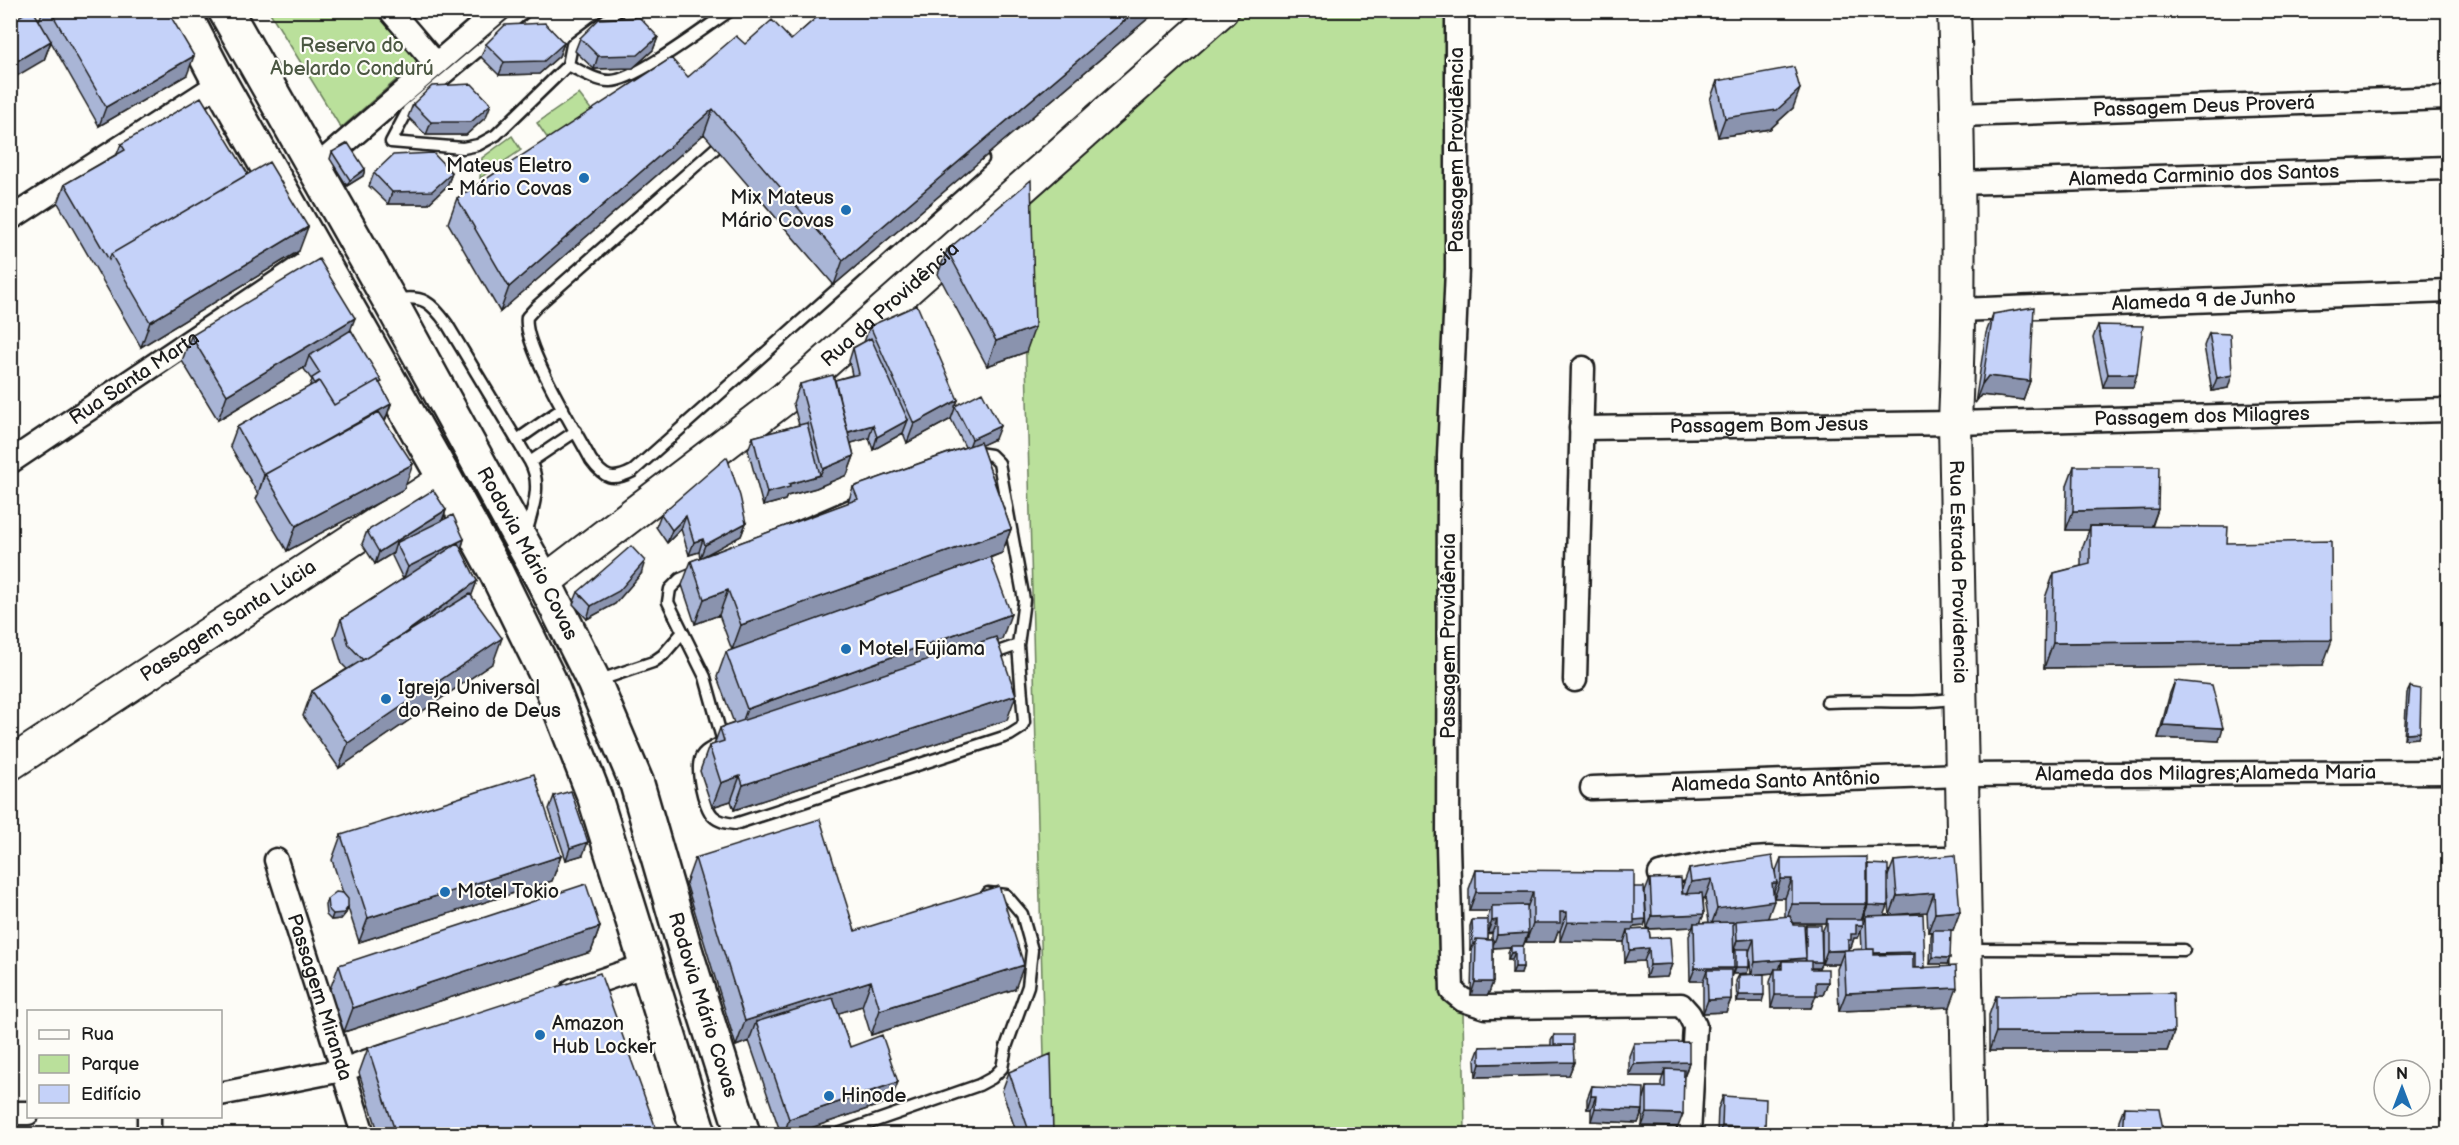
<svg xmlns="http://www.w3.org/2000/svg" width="2459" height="1145" viewBox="0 0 2459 1145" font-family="'Balsamiq Sans',sans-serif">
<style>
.green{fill:#bae09b;stroke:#6b7e5c;stroke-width:1.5}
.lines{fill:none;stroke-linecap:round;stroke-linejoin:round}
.lane-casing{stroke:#1c1c1c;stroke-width:15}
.street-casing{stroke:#1c1c1c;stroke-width:27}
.secondary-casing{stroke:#1c1c1c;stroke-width:36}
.primary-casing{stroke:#1c1c1c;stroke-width:38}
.lane{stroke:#fdfcf7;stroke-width:10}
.street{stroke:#fdfcf7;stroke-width:22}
.secondary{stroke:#fdfcf7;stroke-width:32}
.primary{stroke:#fdfcf7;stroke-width:33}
.wall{fill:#a9b5d6;stroke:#1c1c1c;stroke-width:1.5;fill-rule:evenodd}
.shaded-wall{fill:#8a93ae;stroke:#1c1c1c;stroke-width:1.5}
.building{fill:#c5d2f9;stroke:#1c1c1c;stroke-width:1.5}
.poi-dot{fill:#1f6fb2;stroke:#fdfcf7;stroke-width:2}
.labels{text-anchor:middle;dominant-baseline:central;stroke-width:4.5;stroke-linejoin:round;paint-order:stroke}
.park-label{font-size:20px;fill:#4b5742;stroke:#fdfcf7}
.street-label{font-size:20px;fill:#1c1c1c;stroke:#fdfcf7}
.poi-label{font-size:20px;fill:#1c1c1c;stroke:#fdfcf7;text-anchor:start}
</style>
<rect width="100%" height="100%" fill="#fdfcf7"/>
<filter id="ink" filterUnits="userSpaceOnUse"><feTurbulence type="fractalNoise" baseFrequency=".0167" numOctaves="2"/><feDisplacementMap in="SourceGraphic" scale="12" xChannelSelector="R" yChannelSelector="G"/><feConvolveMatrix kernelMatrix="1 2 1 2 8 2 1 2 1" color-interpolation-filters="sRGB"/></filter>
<g filter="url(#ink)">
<path class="green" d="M269 11H388L426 54 341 128Z
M1243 11H1447L1465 1134H1046L1022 205Z
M579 94 593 112 550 142 537 123Z
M512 136 521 150 480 178 482 158Z"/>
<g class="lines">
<g class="lane-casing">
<path id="lane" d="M527 10 408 110 391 142 463 148 478 145 496 135 568 65 572 45 619 10
M568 65C581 71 597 82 611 81 635 81 707 26 731 10
M726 139 537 306 527 317C522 345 576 431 591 460 604 478 612 482 633 471L983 159
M395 300C423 294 432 303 447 324L530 462C543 485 532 510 526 534
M517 440 563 408
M978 453 991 455 999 463 1024 600 1018 645 1024 722 1021 728 1010 735 735 824C727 823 719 822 713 816 704 808 693 764 703 754 707 749 717 745 723 742L705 677 668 602 670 589 680 579 961 457Z
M530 462 576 431
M989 655 1018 645
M597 681 653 662 663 655 682 633
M1827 702C1871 699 1914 705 1958 698
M1966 949 2184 950
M838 1134 979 1085 992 1078 1002 1068 1006 1047 1028 986 1032 950 1022 914 1006 895 988 893"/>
</g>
<g class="street-casing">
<g id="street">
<path d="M390 10 436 64"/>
<path d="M1457 10V269L1449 456 1448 845 1452 991 1463 1000 1485 1007 1681 1005 1689 1014 1695 1026 1689 1134"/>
<path id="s1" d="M1958 115 2448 98"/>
<path d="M314 169 499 10"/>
<path id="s2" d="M1958 183 2448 168"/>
<path d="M10 219 220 83"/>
<path id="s3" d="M1960 310 2448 291"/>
<path id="s4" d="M1581 428 1955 423 2448 410"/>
<path id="s5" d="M10 462 318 255"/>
<path d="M1575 680 1583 368"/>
<path id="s6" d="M1592 788 1961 775 2448 772"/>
<path id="s7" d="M276 860 363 1134"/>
<path d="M1660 874 1723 861 1769 858 1820 860 1945 858"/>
<path d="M573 990 646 965"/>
<path d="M220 1094 342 1070 392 1053"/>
<path d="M10 1113H28"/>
<path d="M149 1116V1134"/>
</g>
</g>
<g class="secondary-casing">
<g id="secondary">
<path id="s8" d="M1954 10C1959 148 1961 286 1955 423L1969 1134"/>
<path id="s9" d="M544 582 785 398 1222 10"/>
<path id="s10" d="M10 764 445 479"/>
</g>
</g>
<g class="primary-casing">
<g id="primary">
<path d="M182 10 220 83 445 479 496 572 549 680 595 798 699 1134"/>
<path id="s11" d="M225 10 390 301 544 582 594 682 637 784 686 953 743 1134"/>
</g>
</g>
<use href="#lane" class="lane"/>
<use href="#street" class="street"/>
<use href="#secondary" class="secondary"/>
<use href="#primary" class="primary"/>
</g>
<path class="wall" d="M43 10H167L187 75 99 126 51 42 44 60 39 21Z
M825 10H1158L834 285 704 134 500 312 448 223 457 198 688 77 745 44 791 40Z
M658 37 653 50 633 68 594 69 575 51 580 38Z
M564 43 559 56 539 74 499 75 481 57 486 44Z
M1717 81 1793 108 1770 129 1718 137 1710 100Z
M413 104 486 117 466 135H426L408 117Z
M121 144 248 174 299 251 141 347 58 203 65 184 117 154Z
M332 152 365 169 363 176 347 186 330 159Z
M374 173H452L447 186 428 204H388L369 186Z
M947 250 1026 352 987 366 938 274Z
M1993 314 2030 381 2023 400 1981 395 1975 403 1986 333Z
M2098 325 2133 387H2103L2093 338Z
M870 326 958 400 955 406 995 439 981 445 1011 529 1002 553 990 558 1002 639 998 641 1007 720 734 810 731 801 712 807 700 771 709 746 714 745 720 728 734 723 717 677 726 652 861 604 732 650 719 615 695 624 682 585 691 561 700 558 699 552 689 555 681 529 667 543 656 527 661 514 746 523 741 536 701 557 848 503 853 487 965 447 951 419 907 443 903 433 873 450 869 438 851 443 854 456 847 475 816 488 787 496 785 500 763 506 748 450 753 437 799 425 793 403 800 384 835 380 852 375 849 361 853 348 864 342Z
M351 330 391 404 385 421 404 489 287 551 256 499 259 493 258 494 230 446 237 427 309 387 312 380 304 369 305 367 218 420 182 361 191 336Z
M2209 333 2228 388 2212 391 2204 346Z
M2074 466 2158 509 2152 527 2227 543 2323 665 2044 668 2045 598 2054 573 2081 566V551L2089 530H2066L2067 485Z
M446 510 443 520 464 539 461 550 477 581 471 596 493 663 339 768 303 716 312 691 347 669 342 664 334 638 341 619 403 579 392 556 393 553 375 564 362 544 367 531Z
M641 574 615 604 587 619 573 604 578 592Z
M2175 681 2219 741 2158 738 2170 693Z
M2410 687 2418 738 2404 739 2407 693Z
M554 796 583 855 566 860 549 809Z
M341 835 561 856 552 881 359 942 348 908 346 913 341 919 331 920 326 915 325 905 327 899 343 893 332 860Z
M695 858 855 931 1015 989 871 1035 862 1006 838 1013 850 1047 891 1101 793 1134H781L749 1041 736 1046 686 883Z
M1781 858 1867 868 1868 864 1888 876 1894 861 1960 911 1953 930H1947V964H1930L1931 936 1932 932H1928L1927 912 1894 915 1925 968 1950 1007 1839 1011 1837 969 1839 964H1822V932L1826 923H1792L1793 925 1804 929 1806 925 1819 968H1811L1828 982 1823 995H1816L1811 1008H1771L1770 982 1773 973 1763 974 1762 1002H1737L1736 981 1739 975 1751 974 1749 952V967L1747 973 1734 974V969L1731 977V999L1726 1012 1703 1013V981H1690L1689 936 1693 927 1649 929 1650 938 1672 964 1667 977 1646 978 1644 961 1625 962 1624 942 1560 941V931H1558L1554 942H1526V940L1523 946H1519L1523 967 1521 974H1512V959H1508V953L1510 947 1493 948V982L1488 995H1471L1472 950H1470V926L1472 920H1487L1490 911H1469V889L1476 870 1634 887 1646 919 1644 926 1633 927 1632 930 1647 929 1645 892 1650 879 1683 894 1682 888 1689 869 1775 873ZM1774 891V898H1785V917L1768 918ZM1888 891 1890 915H1884ZM1703 898H1705L1709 922 1700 923 1704 914ZM1863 915V918H1865L1863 925 1861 919ZM1861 930 1862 949 1848 950 1849 947H1851L1854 938H1858ZM1488 933H1492V940H1488Z
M600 927 591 952 344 1032 330 989 339 965Z
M1996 996 2174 1032 2167 1051H1989V1015Z
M1554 1035 1574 1062 1569 1075 1476 1077 1475 1060 1480 1047 1551 1045V1041Z
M1634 1043 1689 1062 1685 1075H1684L1678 1127 1642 1126 1643 1111 1638 1123 1591 1121V1109H1587V1099L1592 1086 1644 1098 1647 1087H1661V1082L1663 1076H1629V1056Z
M368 1048 658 1134H379L359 1073Z
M1009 1072 1053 1134H1017L1002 1091Z
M1723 1096 1765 1128 1762 1134H1717L1718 1109Z
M2124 1107 2164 1134H2118L2119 1120Z"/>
<path class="shaded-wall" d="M1137 10H1158L834 285 843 260Z
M658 37 653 50 633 68 594 69 598 56Z
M51 41 44 60 10 80V65Z
M564 43 559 56 539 74 499 75 504 62Z
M194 56 187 75 99 126 106 107Z
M1800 89 1793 108 1770 129 1718 137 1725 118Z
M491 104 486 117 466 135H426L431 122Z
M713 109 704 134 500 312 509 287Z
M365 169 363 176 347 186 350 180Z
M452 173 447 186 428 204H388L392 192Z
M308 227 299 251 141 347 150 322Z
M355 318 346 342 309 356 305 367 218 420 227 395Z
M1035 327 1026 352 987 366 996 341Z
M2108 374H2137L2133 387H2103Z
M2232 375 2228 388 2212 391 2217 378Z
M1988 376 2030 381 2023 400 1981 395 1975 403 1982 384Z
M958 400 951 419 907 443 914 424Z
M391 404 384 423 265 474 258 494 264 475Z
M908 420 903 433 873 450 877 437Z
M873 425 869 438 841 446 846 433Z
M1000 426 995 439 967 452 972 439Z
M854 456 847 475 816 488 787 496 785 500 763 506 767 493 789 484 820 475 823 469Z
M413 464 404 489 287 551 296 526Z
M2158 509 2151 528 2090 526 2089 530H2066L2073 511Z
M446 510 441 523 396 543 393 553 375 564 379 552Z
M686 516 681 529 667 543 672 530Z
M746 523 741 536 700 558 705 545Z
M1011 529 1002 553 732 650 741 625Z
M464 539 460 552 403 580 408 567Z
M703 539 699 552 689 555 694 542Z
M645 561 641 574 615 604 587 619 591 606Z
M477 581 470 600 365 663Z
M728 590 719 615 695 624 704 599Z
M1011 614 1002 639 738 734 747 709Z
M502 638 493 663 339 768 348 743Z
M2332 640 2323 665 2044 668 2053 643Z
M1016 695 1007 720 734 810 743 785Z
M2163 725 2223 728 2219 741 2158 738Z
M2420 732 2418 738 2404 739 2406 733Z
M740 776 731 801 712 807 721 783Z
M588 842 583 855 566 860 570 848Z
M561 856 552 881 359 942 368 918Z
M1712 879 1705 898 1684 901 1691 882Z
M1781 879H1792L1785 898H1774Z
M1772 883H1777L1770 901H1774L1767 920 1736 921 1734 924 1710 928 1717 909Z
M1476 892H1533L1526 911 1492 906 1490 911H1469Z
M1934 893 1927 912 1890 915 1897 896Z
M1792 904H1867L1860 922 1827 919 1826 923H1785Z
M1868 905 1888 906 1883 919 1866 916 1865 918H1863Z
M348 907 346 913 341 919 331 920 333 914Z
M1960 911 1953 930 1928 932 1935 913Z
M1560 912H1567L1560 931H1558L1554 942H1526L1533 923Z
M1704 914 1699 926 1694 923 1693 927 1647 929 1652 916Z
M1646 919 1644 926 1633 927 1629 938 1628 930 1624 942 1560 941 1567 922Z
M1497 920 1492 933 1487 934 1492 921Z
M1856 925H1863L1858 938H1854L1851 947H1849L1847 951 1848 940Z
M600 927 591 952 344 1032 353 1008Z
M1528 933 1523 946 1492 948 1497 935Z
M1754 939 1749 952 1736 949 1734 953H1733L1737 940Z
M1473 944H1475L1472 950H1470Z
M1649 948 1644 961 1625 962 1630 950Z
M1827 951H1844L1839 964H1822Z
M1515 952 1512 959H1508L1511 953Z
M1915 952 1910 965 1867 954Z
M1933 957 1950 958 1947 964H1930Z
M1806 958 1802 971 1782 969V961L1778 973 1775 969 1773 973 1751 975 1755 962Z
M1806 962H1822L1819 968H1804Z
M1672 964 1667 977 1646 978 1650 965Z
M1024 965 1015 989 871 1035 880 1010Z
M1515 967H1523L1521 974H1512Z
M1736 967H1749L1747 973 1734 974Z
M1695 968H1734L1730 981 1707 970 1703 981H1690Z
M871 981 862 1006 761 1037 756 1022 749 1041 736 1046 745 1021Z
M1475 982H1493L1488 995H1471Z
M1816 982H1828L1823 995H1816L1811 1008H1771L1775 995Z
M1957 988 1950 1007 1839 1011 1846 993Z
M1739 995H1764L1762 1002H1737Z
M1731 999 1726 1012 1703 1013 1708 1000Z
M1996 1032H2174L2167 1051H1989Z
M1574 1062 1569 1075 1476 1077 1480 1064Z
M1689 1062 1685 1075 1665 1076V1069L1663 1076H1629L1634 1064Z
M898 1082 891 1101 793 1134H784L789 1119Z
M1591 1096H1596L1591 1109H1587Z
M1595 1108 1643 1110 1638 1123 1591 1121Z
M1647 1113 1683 1114 1678 1127 1642 1126Z
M1722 1126 1765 1128 1762 1134H1718Z"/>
<path class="building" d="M30 10H33L51 41 10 65V22Z
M50 10H167L194 56 106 107Z
M825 10H1137L843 260 713 109 509 287 457 198 671 58 688 77 736 36 745 44 772 20 791 40Z
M639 17 658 37 638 55 598 56 580 38 599 19Z
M545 23 564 43 544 61 504 62 486 44 505 25Z
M1794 67 1800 89 1777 110 1725 118 1717 81Z
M472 84 491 104 471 122H431L413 104 432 86Z
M201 97 248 174 111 254 109 260 65 184 125 150 121 144Z
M348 143 365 169 350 180 332 152Z
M433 153 452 173 432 191 392 192 374 173 393 155Z
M269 162 308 227 150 322 111 254Z
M1031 180 1035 327 996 341 947 250Z
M319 259 355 318 227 395 191 336Z
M917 305 958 400 914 424 870 326Z
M2034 307 2030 381 1988 376 1982 384 1993 314Z
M2098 325 2143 326 2137 374H2108Z
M351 330 382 382 379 383 378 380 334 405 319 381 315 384 312 378 320 373 309 356Z
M2209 333 2230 334 2232 375 2217 378Z
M871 338 908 420 877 437 873 425 848 432 835 380 859 374 853 348Z
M833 375 854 456 823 469 800 384Z
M378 380 391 404 264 475 237 427 319 381 334 405Z
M982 392 1000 426 972 439 955 406Z
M379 412 413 464 296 526 265 474Z
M807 423 820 475 789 484 790 487 767 493 753 437Z
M980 442 1011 529 741 625 728 590 704 599 691 561 858 499 853 487Z
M727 457 740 496 746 523 705 545 703 539 694 542 686 516 672 530 661 514Z
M2074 466H2159L2158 509 2073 511Z
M433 490 446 510 379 552 367 531Z
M453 515 464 539 408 567 396 543Z
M2090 526 2228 527 2227 543 2331 541 2332 640 2053 643 2054 573 2090 564Z
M458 543 477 581 402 635 363 660 349 645 341 619Z
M631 546 645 561 619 591 591 606 578 592Z
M990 557 1011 614 747 709 726 652Z
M470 594 502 638 348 743 312 691Z
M996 637 1016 695 743 785 740 776 721 783 709 746 724 741 720 728Z
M2175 681 2212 685 2223 728 2163 725Z
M2410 687 2421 689 2420 732 2406 733Z
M534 774 561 856 368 918 341 835Z
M571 791 588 842 570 848 554 796Z
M820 819 855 931 999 886 1024 965 880 1010 871 981 745 1021 695 858Z
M1955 855 1960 911 1935 913 1934 893 1897 896 1894 861Z
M1772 856 1777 883H1772L1774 901 1717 909 1712 879 1691 882 1689 869Z
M1867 857V904H1792V879H1781V858Z
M1868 864 1888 865V906L1868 905Z
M1476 870 1634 871V923L1567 922V912H1560V923H1533V892H1476Z
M1681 878 1682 894 1702 893 1704 914 1652 916 1650 879Z
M586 884 600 927 353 1008 339 965Z
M1634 887H1644L1646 919 1634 920Z
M336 892 343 893 348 899V907L344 913 333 914 328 909 327 899Z
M1527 905 1528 933 1497 935V920L1492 921V906Z
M1923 914 1925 968H1915V952L1874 953V949H1867L1866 916Z
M1790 916 1793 925H1804L1806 958 1755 962 1754 939 1737 940 1736 921Z
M1827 919H1863V925H1856V934H1851V940H1848V950L1827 951Z
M1472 920H1488V940L1476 939 1475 944H1473Z
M1733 922 1734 968H1695L1694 923Z
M1806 925H1821L1822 962H1811V961H1806Z
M1649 929 1650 938 1670 937 1672 964 1650 965 1649 948 1630 950 1628 930Z
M1933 930H1951L1950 958 1933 957Z
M1476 939 1493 940V982H1475Z
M1511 946H1523V967H1515V952L1511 953Z
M1736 949H1749V967H1736Z
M1874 949V955L1913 954V968L1956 966 1957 988 1846 993 1844 950Z
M1782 961H1811V969H1828V982H1816V995H1775V969H1782Z
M1707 970H1731V999L1708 1000Z
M600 973 658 1134H396L368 1048Z
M1764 974V995H1739V975Z
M2173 993 2174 1032H1996V996Z
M833 998 850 1047 882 1035 898 1082 789 1119 756 1022Z
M1554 1035H1573V1045H1554Z
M1689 1042V1062L1634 1064V1043Z
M1573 1045 1574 1062 1480 1064V1047Z
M1051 1054 1053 1134H1030L1009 1072Z
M1665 1069 1684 1070 1683 1114 1647 1113V1087H1665Z
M1592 1086 1644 1088 1643 1110 1595 1108 1596 1096H1591Z
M1723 1096 1766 1099 1765 1128 1722 1126Z
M2124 1107 2159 1108 2164 1134H2122Z"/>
</g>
<g class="poi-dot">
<circle cx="584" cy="178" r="6"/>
<circle cx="846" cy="210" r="6"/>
<circle cx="846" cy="649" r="6"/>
<circle cx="386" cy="699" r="6"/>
<circle cx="445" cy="892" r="6"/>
<circle cx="540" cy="1035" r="6"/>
<circle cx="829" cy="1096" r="6"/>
</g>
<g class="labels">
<g class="park-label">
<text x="352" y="46">Reserva do<tspan x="352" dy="23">Abelardo Condurú</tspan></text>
</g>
<g class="street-label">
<text stroke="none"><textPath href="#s1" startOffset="246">Passagem Deus Proverá</textPath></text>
<text transform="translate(1457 150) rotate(-90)">Passagem Providência</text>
<text stroke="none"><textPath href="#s2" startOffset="246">Alameda Carminio dos Santos</textPath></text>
<text stroke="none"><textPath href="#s3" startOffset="244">Alameda 9 de Junho</textPath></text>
<text stroke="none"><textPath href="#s9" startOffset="444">Rua da Providência</textPath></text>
<text stroke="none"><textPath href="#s5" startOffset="150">Rua Santa Marta</textPath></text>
<text stroke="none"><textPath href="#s4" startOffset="621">Passagem dos Milagres</textPath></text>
<text stroke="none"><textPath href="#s4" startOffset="188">Passagem Bom Jesus</textPath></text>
<text stroke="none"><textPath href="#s11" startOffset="622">Rodovia Mário Covas</textPath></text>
<text stroke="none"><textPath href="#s8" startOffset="562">Rua Estrada Providencia</textPath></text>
<text stroke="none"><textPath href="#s10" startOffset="261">Passagem Santa Lúcia</textPath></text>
<text transform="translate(1449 636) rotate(-90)">Passagem Providência</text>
<text stroke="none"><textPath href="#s6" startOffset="614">Alameda dos Milagres;Alameda Maria</textPath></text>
<text stroke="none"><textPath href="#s6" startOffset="184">Alameda Santo Antônio</textPath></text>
<text stroke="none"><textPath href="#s7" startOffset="144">Passagem Miranda</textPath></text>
<text stroke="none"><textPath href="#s11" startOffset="1108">Rodovia Mário Covas</textPath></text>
</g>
<g class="poi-label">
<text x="572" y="166" text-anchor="end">Mateus Eletro<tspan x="572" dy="23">- Mário Covas</tspan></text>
<text x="834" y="198" text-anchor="end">Mix Mateus<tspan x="834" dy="23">Mário Covas</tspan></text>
<text x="858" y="649">Motel Fujiama</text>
<text x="398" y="688">Igreja Universal<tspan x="398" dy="23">do Reino de Deus</tspan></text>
<text x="457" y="892">Motel Tokio</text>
<text x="552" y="1024">Amazon<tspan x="552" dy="23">Hub Locker</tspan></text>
<text x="841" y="1096">Hinode</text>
</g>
</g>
<rect width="2459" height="1145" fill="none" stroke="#fdfcf7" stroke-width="36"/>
<rect x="18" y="18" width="2423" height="1109" fill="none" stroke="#1c1c1c" stroke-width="2" filter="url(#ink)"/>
<rect x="27" y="1010" width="195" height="108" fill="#fdfcf7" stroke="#a3a29f" stroke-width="1.5"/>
<rect x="39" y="1030" width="30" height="9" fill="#fdfcf7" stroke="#a3a29f" stroke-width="1.5"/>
<text x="81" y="1040" font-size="18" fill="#1c1c1c">Rua</text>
<rect x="39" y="1055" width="30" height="18" fill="#bae09b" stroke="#a3a29f" stroke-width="1.5"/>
<text x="81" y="1070" font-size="18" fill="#1c1c1c">Parque</text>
<rect x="39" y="1085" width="30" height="18" fill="#c5d2f9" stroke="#a3a29f" stroke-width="1.5"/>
<text x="81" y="1100" font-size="18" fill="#1c1c1c">Edifício</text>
<g transform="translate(2402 1088)"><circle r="28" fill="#fdfcf7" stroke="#a3a29f" stroke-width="1.5"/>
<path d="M0-4.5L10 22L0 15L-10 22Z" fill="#1f6fb2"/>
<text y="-9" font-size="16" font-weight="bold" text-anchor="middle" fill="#1c1c1c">N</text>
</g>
</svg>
